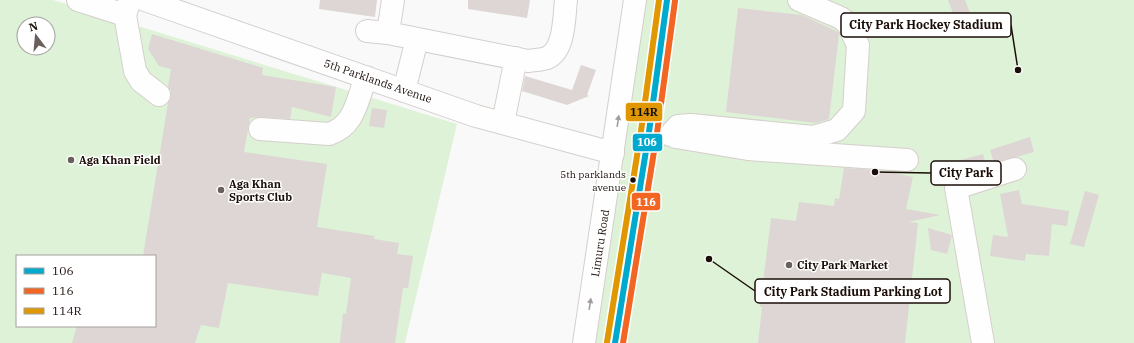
<svg xmlns="http://www.w3.org/2000/svg" width="1134" height="343" viewBox="0 0 1134 343" font-family="'IBM Plex Serif',serif">
<style>
.green{fill:#ddf2d6;fill-rule:evenodd}
.building{fill:#ded6d5}
.lines{fill:none;stroke-linecap:round;stroke-linejoin:round}
.minor-casing{stroke:#d5cfcc;stroke-width:24}
.major-casing{stroke:#d5cfcc;stroke-width:24}
.minor{stroke:#fefefe;stroke-width:22}
.major{stroke:#fefefe;stroke-width:22}
.bus-1-casing{stroke:#fff;stroke-width:9}
.bus-2-casing{stroke:#fff;stroke-width:9}
.bus-3-casing{stroke:#fff;stroke-width:9}
.bus-1{stroke:#00a9ce;stroke-width:6}
.bus-2{stroke:#f26522;stroke-width:6}
.bus-3{stroke:#e19701;stroke-width:6}
.oneway{fill:#a39e9c}
.poi-dot{fill:#69605d;stroke:#fff;stroke-width:1.5}
.bus-dot{fill:#1b0e09;stroke:#fff;stroke-width:1.5}
.labels{text-anchor:middle;dominant-baseline:central;stroke-width:3;stroke-linejoin:round;paint-order:stroke}
.bus-label{font-size:10px;fill:#1b0e09;stroke:#fff;text-anchor:end}
.street-label{font-size:11px;fill:#1b0e09;stroke:#fff}
.poi-label{font-size:11px;font-weight:bold;fill:#1b0e09;stroke:#fff;text-anchor:start}
.leader{fill:none;stroke:#1b0e09;stroke-width:1.5}
.callout-dot{fill:#1b0e09;stroke:#fff;stroke-width:1.5}
.callout{fill:#fff;stroke:#1b0e09;stroke-width:1.5}
.callout-label{font-size:12px;text-anchor:middle;font-weight:bold;fill:#1b0e09}
.line-badge{stroke:#fff;stroke-width:1.5}
.badge-label{font-size:11px;text-anchor:middle;font-weight:bold;fill:#fff}
.pale-badge-label{font-size:11px;text-anchor:middle;font-weight:bold;fill:#111}
</style>
<rect width="100%" height="100%" fill="#f9f9f9"/>
<path class="green" d="M0 0H53L457 124 405 343H0ZM24 24H48V48H24ZM17 256H155V326H17Z
M641 0H1134V343H593Z"/>
<path class="building" d="M320 0H377L375 17 319 9Z
M468 0H530L527 18 468 9Z
M948 0H965L974 24 959 29Z
M738 8 802 15 838 32 839 34 829 119 816 123 726 112Z
M152 34 263 68 262 75 336 87 331 117 292 107 290 119 261 117 250 118 244 152 327 164 317 227 375 236 374 239 399 243 397 254 413 256 408 288H403L395 343H340L343 313 346 314 351 278 322 273 318 296 228 283 219 328 201 325 195 343H72L77 326H155V256H143L168 103 171 97V91L168 87 171 69 159 66 148 49Z
M581 65 596 70 587 95 589 96 567 105 522 91 525 76 572 90Z
M372 108 387 110 384 128 369 126Z
M1030 137 1034 152 994 163 990 150Z
M983 154 986 165 956 175 953 162Z
M844 168 877 170 913 177 906 209 940 215 909 222 918 223 905 343H758L762 307H760L771 218 796 221 799 202 834 206 835 198 839 199Z
M1019 190 1022 204 1069 211 1067 226 1052 224 1049 256 1026 254 1025 261 990 256 993 235 1008 237 1000 194Z
M1085 191 1099 195 1084 247 1070 244Z
M928 228 952 235 947 254 931 250Z"/>
<g class="lines">
<g class="minor-casing">
<path id="minor" d="M78 0 125 15
M130 0 125 15 135 71 141 81 159 95
M145 0 476 116 613 153
M367 31 388 33 528 61C535 60 541 60 547 58 565 50 564 17 566 0
M388 33 393 0
M404 91 417 39
M503 123 516 58
M260 129 329 134C355 126 357 100 366 77
M670 135 678 126 691 125 813 137 837 130 854 111 858 45 848 24 841 18 799 0
M676 137 748 149 907 160
M983 343 956 188 1015 169"/>
</g>
<g class="major-casing">
<path id="major" d="M584 343 635 0
M615 343 649 132 667 0"/>
</g>
<use href="#minor" class="minor"/>
<use href="#major" class="major"/>
<g class="bus-1-casing">
<path id="bus-1" d="M615 343 649 132 667 0"/>
</g>
<g class="bus-2-casing">
<path id="bus-2" d="M623 343 657 133 675 1"/>
</g>
<g class="bus-3-casing">
<path id="bus-3" d="M607 342 641 131 659 0"/>
</g>
<use href="#bus-1" class="bus-1"/>
<use href="#bus-2" class="bus-2"/>
<use href="#bus-3" class="bus-3"/>
</g>
<defs><path id="oneway-solid" d="M-6-.8H1V-3.2L6.5 0L1 3.2V.8H-6Z"/></defs>
<g class="oneway">
<use href="#oneway-solid" transform="translate(618 121) rotate(-82)"/>
<use href="#oneway-solid" transform="translate(590 304) rotate(-81)"/>
</g>
<g class="poi-dot">
<circle cx="71" cy="160" r="4"/>
<circle cx="221" cy="190" r="4"/>
<circle cx="789" cy="265" r="4"/>
</g>
<circle class="bus-dot" cx="633" cy="180" r="3.5"/>
<g class="labels">
<g class="bus-label">
<text x="626" y="174">5th parklands<tspan x="626" dy="13">avenue</tspan></text>
</g>
<g class="street-label">
<text transform="translate(378 81) rotate(19)">5th Parklands Avenue</text>
<text transform="translate(600 243) rotate(-81)">Limuru Road</text>
</g>
<g class="poi-label">
<text x="79" y="160">Aga Khan Field</text>
<text x="229" y="184">Aga Khan<tspan x="229" dy="13">Sports Club</tspan></text>
<text x="797" y="265">City Park Market</text>
</g>
</g>
<path class="leader" d="M1018 70L1011 25M875 172L931 173M709 259L755 291"/>
<g class="callout-dot">
<circle cx="1018" cy="70" r="4"/>
<circle cx="875" cy="172" r="4"/>
<circle cx="709" cy="259" r="4"/>
</g>
<g class="callout">
<rect x="841" y="13" width="170" height="24" rx="4"/>
<rect x="931" y="161" width="70" height="24" rx="4"/>
<rect x="755" y="279" width="195" height="24" rx="4"/>
</g>
<g class="callout-label">
<text x="926" y="29">City Park Hockey Stadium</text>
<text x="966" y="177">City Park</text>
<text x="853" y="296">City Park Stadium Parking Lot</text>
</g>
<g class="line-badge">
<rect x="625" y="102" width="38" height="20" rx="4" fill="#e19701"/>
<rect x="632" y="133" width="31" height="19" rx="4" fill="#00a9ce"/>
<rect x="631" y="192" width="30" height="19" rx="4" fill="#f26522"/>
</g>
<g class="badge-label">
<text x="647" y="146">106</text>
<text x="646" y="206">116</text>
</g>
<g class="pale-badge-label">
<text x="644" y="116">114R</text>
</g>
<rect x="16" y="255" width="140" height="72" fill="#ffffff" stroke="#a49f9d"/>
<rect x="24" y="268" width="20" height="6" fill="#00a9ce" stroke="#a49f9d"/>
<text x="52" y="275" font-size="12" fill="#1b0e09">106</text>
<rect x="24" y="288" width="20" height="6" fill="#f26522" stroke="#a49f9d"/>
<text x="52" y="295" font-size="12" fill="#1b0e09">116</text>
<rect x="24" y="308" width="20" height="6" fill="#e19701" stroke="#a49f9d"/>
<text x="52" y="315" font-size="12" fill="#1b0e09">114R</text>
<g transform="translate(36 36) rotate(344)"><circle r="19" fill="#ffffff" stroke="#a49f9d"/>
<path d="M0-3L7 15L0 10L-7 15Z" fill="#69605d"/>
<text y="-6" font-size="11" font-weight="bold" text-anchor="middle" fill="#1b0e09">N</text>
</g>
</svg>
